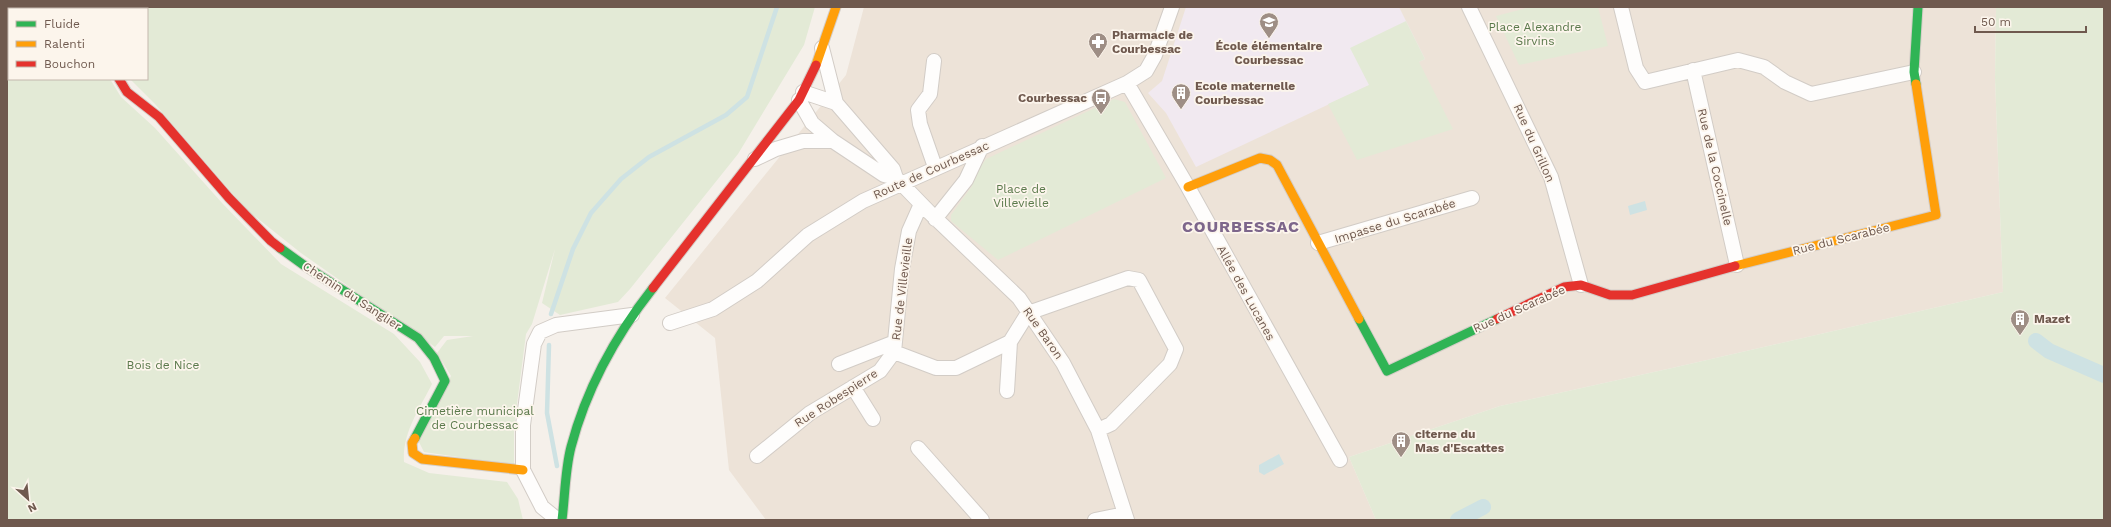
<svg xmlns="http://www.w3.org/2000/svg" width="2111" height="527" viewBox="0 0 2111 527" font-family="'Work Sans',sans-serif">
<style>
.residential{fill:#ede3d8}
.education{fill:#f1e9f0}
.green{fill:#e3ead6}
.water{fill:#cee2e3}
.lines{fill:none;stroke-linecap:round;stroke-linejoin:round}
.stream{stroke:#cee2e3;stroke-width:4.5}
.canal{stroke:#cee2e3;stroke-width:16}
.street-casing{stroke:#d2ccc6;stroke-width:16}
.fast-casing{stroke:#d4cdc7;stroke-width:11}
.slow-casing{stroke:#d4cdc7;stroke-width:11}
.jam-casing{stroke:#d4cdc7;stroke-width:11}
.street{stroke:#fefdfc;stroke-width:14}
.fast{stroke:#30b455;stroke-width:9}
.slow{stroke:#ff9f0a;stroke-width:9}
.jam{stroke:#e5322d;stroke-width:9}
.labels{text-anchor:middle;dominant-baseline:central;stroke-width:3.5;stroke-linejoin:round;paint-order:stroke}
.park-label{font-size:12px;fill:#5a794b;stroke:#fcf5ec}
.poi-label{font-size:12px;font-weight:bold;fill:#6f594e;stroke:#fcf5ec;text-anchor:start}
.street-label{font-size:12px;fill:#6f594e;stroke:#fcf5ec}
.district-label{font-size:16px;font-weight:bold;letter-spacing:1px;fill:#7d668b;stroke:#fcf5ec}
</style>
<rect width="100%" height="100%" fill="#f5f0ea"/>
<path class="residential" d="M864 7H1996L1995 78 2003 292 1672 368 1500 406 1349 457 1376 520H766L729 470 715 338 665 298 846 75Z"/>
<path class="education" d="M1186 7H1399L1425 59 1196 167 1166 113 1148 93 1162 81Z"/>
<path class="green" d="M7 7H65L66 9H9V79H110L121 97 155 128 222 203 281 264 394 334 420 362 432 384C420 408 402 433 404 462L429 473 507 482 518 499 523 520H7Z
M85 7H815L804 45 738 154 630 289 618 302 560 315 542 303 555 249 532 324 526 334 514 427V465L424 452 419 442 451 376 437 353 447 340 473 336H444L435 347 301 253 247 210 155 104 130 79H147V9H87Z
M1531 7H1598L1608 46 1519 65 1496 16Z
M1996 7H2104V520H1376L1349 457 1500 406 1672 368 2003 292 1995 78Z
M1406 21 1425 59 1419 62 1453 129 1357 160 1328 104 1369 85 1350 48Z
M1114 99 1125 102 1166 178 998 260 951 221V215L972 186 970 182 986 159Z"/>
<path class="water" d="M1645 201 1647 210 1630 215 1628 206Z
M1279 454 1284 464 1264 475 1259 472V465Z"/>
<g class="lines">
<path class="stream" d="M551 314 573 249 591 213 621 179 649 157 726 115 747 97 777 7
M549 345 547 413 557 466"/>
<path class="canal" d="M2036 341 2049 351 2104 375
M1458 520 1483 507"/>
<g class="street-casing">
<path id="street" d="M78 7 79 9
M1469 7 1551 177 1581 285
M1621 7 1636 68 1645 82 1738 60 1764 67 1785 82 1811 94 1914 72
M822 48 836 103 893 169 896 178 930 213 1019 298 1063 363 1098 430 1127 520
M934 61 930 94 918 110 920 124 935 167
M1693 70 1737 265
M1127 83 1188 187 1340 460
M803 92 836 103
M799 100 812 123 833 141 884 175 896 178
M755 159 776 149 803 141H833
M935 219 966 180 982 146
M1318 243 1472 198
M670 323 713 309 757 281 808 235 863 201 1127 83 1146 71 1155 55 1172 7
M894 352 936 368H956L1010 342 1028 313 1128 278 1139 280 1176 349 1170 364 1111 424 1098 430
M839 364 895 342
M853 387 873 419
M1007 391 1010 342
M918 448 982 520
M757 456 810 413 880 371 894 352 902 269 909 231 921 204
M558 520 542 507 523 470V425L534 344 540 332 556 325 632 315
M1095 520 1125 514"/>
</g>
<g class="fast-casing">
<path id="fast" d="M1916 84 1914 72 1918 7
M280 248 305 266 418 338 434 358 445 381 415 438
M1359 319 1387 371 1497 319
M562 520C565 496 565 470 571 447 586 390 616 335 653 288"/>
</g>
<g class="slow-casing">
<path id="slow" d="M816 65 836 7
M1188 187 1260 158 1270 160 1277 165 1359 319
M1735 266 1936 215 1916 84
M415 438 412 443 413 453 422 459 523 470"/>
</g>
<g class="jam-casing">
<path id="jam" d="M119 79 127 92 159 117 229 198 271 241 280 248
M653 288 799 100 816 65
M1497 319 1564 287 1581 285 1610 295H1632L1735 266"/>
</g>
<use href="#street" class="street"/>
<use href="#fast" class="fast"/>
<use href="#slow" class="slow"/>
<use href="#jam" class="jam"/>
</g>
<defs>
<g id="school-pin" transform="scale(1)"><path d="M0 17L-7.5 6A9.5 9.5 0 1 1 7.5 6Z" fill="#9e8e85" stroke="#fcf5ec"/><path d="M0-5L7-2L0 1L-7-2ZM-4 1L0 2.5L4 1V4Q0 6-4 4Z" fill="#fff"/></g>
<g id="pharmacy-pin" transform="scale(1)"><path d="M0 17L-7.5 6A9.5 9.5 0 1 1 7.5 6Z" fill="#9e8e85" stroke="#fcf5ec"/><path d="M-2-6h4v4h4v4h-4v4h-4v-4h-4v-4h4Z" fill="#fff"/></g>
<g id="building-pin" transform="scale(1)"><path d="M0 17L-7.5 6A9.5 9.5 0 1 1 7.5 6Z" fill="#9e8e85" stroke="#fcf5ec"/><path d="M-4-6H4V6H1V3H-1V6H-4ZM-2.5-4.3h1.7v1.8h-1.7ZM.8-4.3h1.7v1.8H.8ZM-2.5-1h1.7V.8h-1.7ZM.8-1h1.7V.8H.8Z" fill="#fff"/></g>
<g id="bus-pin" transform="scale(1)"><path d="M0 17L-7.5 6A9.5 9.5 0 1 1 7.5 6Z" fill="#9e8e85" stroke="#fcf5ec"/><path d="M-5-6H5V4H4V6H2V4H-2V6H-4V4H-5ZM-3.5-4V0h7V-4ZM-3.5 1.2v1.5H-2V1.2ZM2 1.2v1.5H3.5V1.2Z" fill="#fff"/></g>
</defs>
<g fill-rule="evenodd">
<use href="#school-pin" x="1269" y="22"/>
<use href="#pharmacy-pin" x="1098" y="42"/>
<use href="#building-pin" x="1181" y="93"/>
<use href="#bus-pin" x="1101" y="98"/>
<use href="#building-pin" x="2020" y="319"/>
<use href="#building-pin" x="1401" y="441"/>
</g>
<g class="labels">
<g class="park-label">
<text x="1535" y="27">Place Alexandre<tspan x="1535" dy="14">Sirvins</tspan></text>
<text x="1021" y="189">Place de<tspan x="1021" dy="14">Villevielle</tspan></text>
<text x="163" y="365">Bois de Nice</text>
<text x="475" y="411">Cimetière municipal<tspan x="475" dy="14">de Courbessac</tspan></text>
</g>
<g class="poi-label">
<text x="1112" y="35">Pharmacie de<tspan x="1112" dy="14">Courbessac</tspan></text>
<text x="1269" y="46" text-anchor="middle">École élémentaire<tspan x="1269" dy="14">Courbessac</tspan></text>
<text x="1195" y="86">Ecole maternelle<tspan x="1195" dy="14">Courbessac</tspan></text>
<text x="1087" y="98" text-anchor="end">Courbessac</text>
<text x="2034" y="319">Mazet</text>
<text x="1415" y="434">citerne du<tspan x="1415" dy="14">Mas d'Escattes</tspan></text>
</g>
<g class="street-label">
<text transform="translate(1534 143) rotate(66)">Rue du Grillon</text>
<text transform="translate(1715 167) rotate(77)">Rue de la Coccinelle</text>
<text transform="translate(931 170) rotate(-24)">Route de Courbessac</text>
<text transform="translate(1395 221) rotate(-17)">Impasse du Scarabée</text>
<text transform="translate(1841 239) rotate(-14)">Rue du Scarabée</text>
<text transform="translate(902 289) rotate(-83)">Rue de Villevieille</text>
<text transform="translate(1246 293) rotate(61)">Allée des Lucanes</text>
<text transform="translate(352 296) rotate(33)">Chemin du Sanglier</text>
<text transform="translate(1519 309) rotate(-24)">Rue du Scarabée</text>
<text transform="translate(1043 333) rotate(55)">Rue Baron</text>
<text transform="translate(836 398) rotate(-33)">Rue Robespierre</text>
</g>
<g class="district-label">
<text x="1241" y="226">COURBESSAC</text>
</g>
</g>
<rect width="2111" height="527" fill="none" stroke="#6f594e" stroke-width="16"/>
<rect x="8" y="8" width="140" height="72" fill="#fcf5ec" stroke="#c4b7ad"/>
<rect x="16" y="21" width="20" height="6" fill="#30b455" stroke="#c4b7ad"/>
<text x="44" y="28" font-size="12" fill="#6f594e">Fluide</text>
<rect x="16" y="41" width="20" height="6" fill="#ff9f0a" stroke="#c4b7ad"/>
<text x="44" y="48" font-size="12" fill="#6f594e">Ralenti</text>
<rect x="16" y="61" width="20" height="6" fill="#e5322d" stroke="#c4b7ad"/>
<text x="44" y="68" font-size="12" fill="#6f594e">Bouchon</text>
<g transform="translate(28 499) rotate(153)" stroke="#fcf5ec" stroke-width="3" paint-order="stroke">
<path d="M0-3L7 15L0 10L-7 15Z" fill="#6f594e"/>
<text y="-6" font-size="11" font-weight="bold" text-anchor="middle" fill="#6f594e">N</text>
</g>
<path d="M1975 26v6h111v-6" fill="none" stroke="#6f594e" stroke-width="2"/>
<text x="1981" y="26" font-size="12" fill="#6f594e" stroke="#fcf5ec" stroke-width="3" paint-order="stroke">50 m</text>
</svg>
